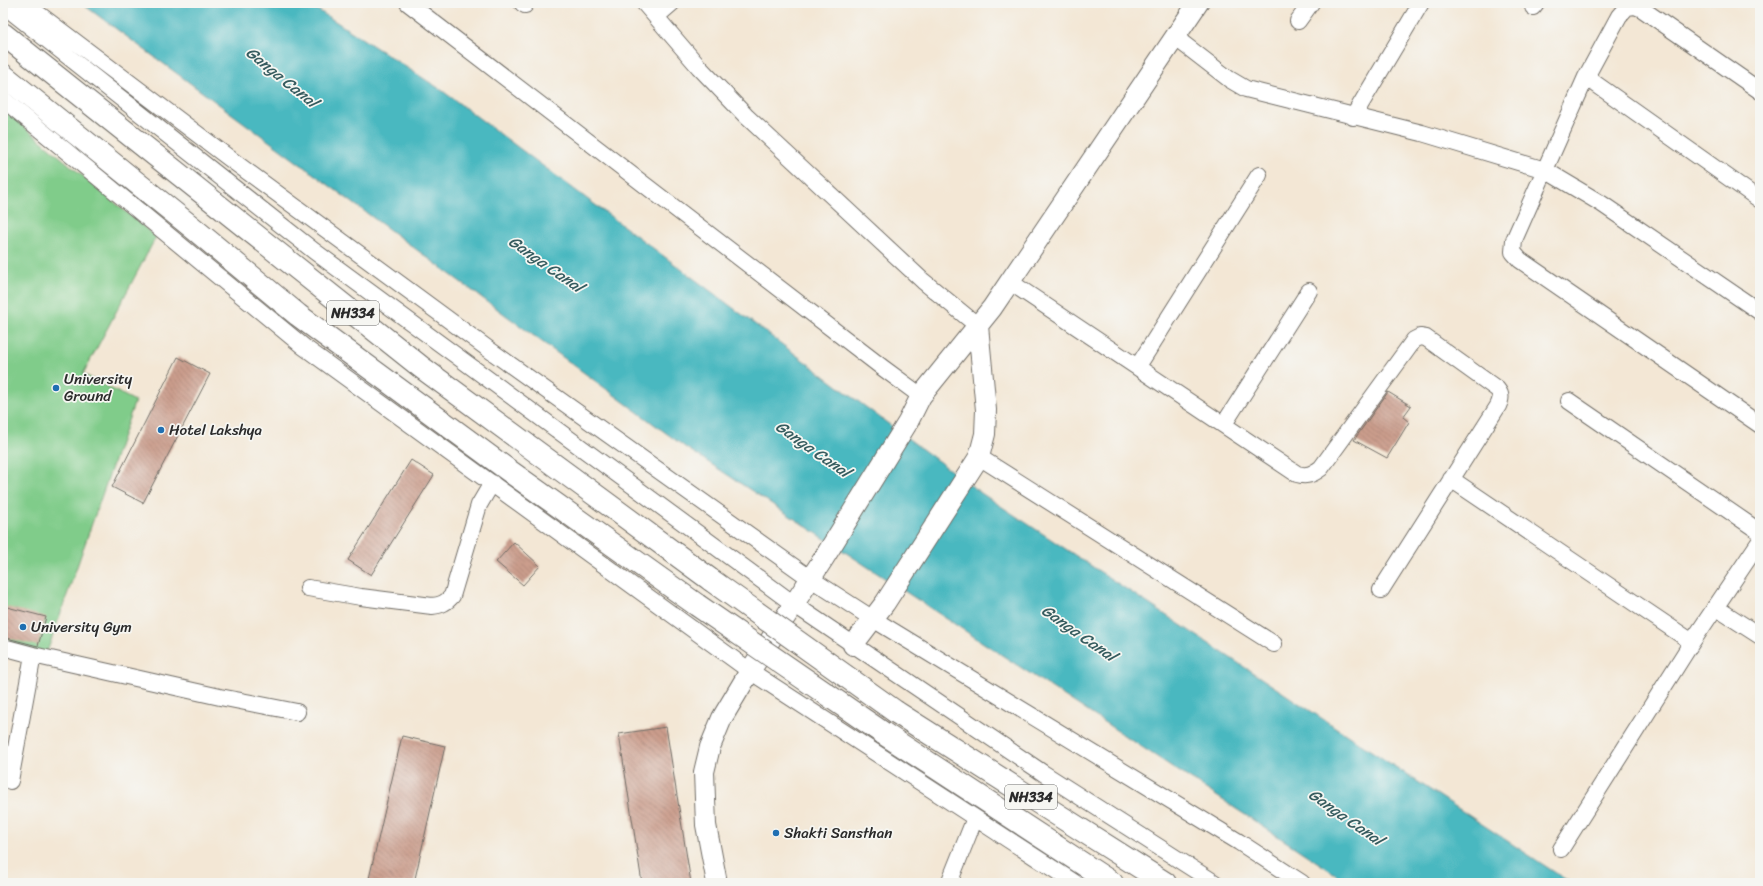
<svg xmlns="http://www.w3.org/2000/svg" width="1763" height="886" viewBox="0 0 1763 886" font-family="Sriracha,sans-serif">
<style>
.grass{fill:#80cc8a;stroke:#567c5a}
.water{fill:#49b8c0;stroke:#3a7276}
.building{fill:url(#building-back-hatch)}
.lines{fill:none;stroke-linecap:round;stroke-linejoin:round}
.minor-casing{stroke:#716d66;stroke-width:18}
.major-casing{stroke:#716d66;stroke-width:22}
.highway-casing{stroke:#716d66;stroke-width:24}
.minor{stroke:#fff;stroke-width:16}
.major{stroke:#fff;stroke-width:20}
.highway{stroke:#fff;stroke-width:22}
.highway-bridge-casing{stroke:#716d66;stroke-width:24;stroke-linecap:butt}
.highway-bridge{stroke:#fff;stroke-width:22}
.poi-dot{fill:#1f6fb2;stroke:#f6f6f2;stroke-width:1.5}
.labels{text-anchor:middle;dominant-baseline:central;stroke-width:3.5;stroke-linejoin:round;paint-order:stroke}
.shield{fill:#f6f6f2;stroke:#686867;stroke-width:1}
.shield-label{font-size:14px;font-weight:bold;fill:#2b2b2b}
.poi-label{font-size:15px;fill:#2b2b2b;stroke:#f6f6f2;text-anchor:start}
.water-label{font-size:16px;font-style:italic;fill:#365c5f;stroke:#f6f6f2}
</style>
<defs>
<pattern id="building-back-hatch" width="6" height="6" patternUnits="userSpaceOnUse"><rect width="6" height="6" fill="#cb9d8c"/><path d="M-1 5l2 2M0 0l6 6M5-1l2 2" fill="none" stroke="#a58073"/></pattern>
</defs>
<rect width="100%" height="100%" fill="#f6f6f2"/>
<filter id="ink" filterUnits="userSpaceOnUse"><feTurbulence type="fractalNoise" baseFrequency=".025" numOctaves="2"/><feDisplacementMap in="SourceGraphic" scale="8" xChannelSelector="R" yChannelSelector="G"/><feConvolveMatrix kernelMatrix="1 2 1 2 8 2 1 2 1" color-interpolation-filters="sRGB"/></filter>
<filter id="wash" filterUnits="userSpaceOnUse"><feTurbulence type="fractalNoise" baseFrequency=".012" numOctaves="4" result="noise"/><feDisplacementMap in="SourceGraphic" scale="16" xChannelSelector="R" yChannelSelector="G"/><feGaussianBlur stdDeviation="0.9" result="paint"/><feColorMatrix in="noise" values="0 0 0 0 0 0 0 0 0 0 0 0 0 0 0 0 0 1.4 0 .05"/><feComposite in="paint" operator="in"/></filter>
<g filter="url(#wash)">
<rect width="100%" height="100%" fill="#f3e7d5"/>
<path class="grass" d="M3 109 156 237 83 374 135 401 46 655 3 644Z"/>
<path class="water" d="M81 3H307L440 89 981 493 1571 883H1349L685 447Z"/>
<g id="blocks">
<path class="building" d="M178 357 210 374 143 503 112 487Z
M1388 392 1411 406 1403 417 1409 422 1387 458 1354 440Z
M411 460 434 475 371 575 348 560Z
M514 542 540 566 523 585 496 562Z
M3 606 46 617 38 646 3 637Z
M666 727 691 883H642L619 734Z
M402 736 445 746 414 883H368Z"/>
</g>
</g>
<g filter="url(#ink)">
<use href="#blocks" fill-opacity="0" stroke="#716d66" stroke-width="1"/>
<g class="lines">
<g class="minor-casing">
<path id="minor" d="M24 3 233 161 491 351 811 579 873 619 1239 842 1302 883
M408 3 883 368 921 396
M522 3 525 5
M644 3 699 67 746 116 923 281 978 326
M3 5 314 251 795 605 1043 773 1215 883
M1533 7 1536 3
M657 16 672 3
M1298 21 1311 3
M1176 38 1229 79 1246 89 1422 133 1545 170 1602 204 1760 312
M1586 77 1760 200
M1760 91 1642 9 1635 6 1627 7 1619 16 1586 77 1514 240 1513 252 1520 260 1760 425
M3 99 304 347 750 671 1075 883
M1353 117 1421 3
M1010 282 1297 474C1307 477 1313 474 1321 468L1414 340 1420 337 1426 338 1497 389C1502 395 1501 399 1498 406L1381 590
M1138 366 1259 175
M1569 401 1760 532
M1224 424 1309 291
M979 457 1274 644
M1451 479 1692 642 1561 849
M308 588 361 597 432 606C441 605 446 603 452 596L479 505 492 483
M1715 607 1760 636
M1692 642 1760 541
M3 647 33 655 220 697 297 712
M10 781 33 655
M949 883 975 818"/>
</g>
<g class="major-casing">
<path id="major" d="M853 645 885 603 979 457 985 434 986 410 978 326
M717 883 706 825 704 772 710 747 722 718 750 671 824 558 908 422 921 396 992 308 1198 3"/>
</g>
<g class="highway-casing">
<path id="highway" d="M3 34 421 367 711 580
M3 75 193 228 298 315 508 470 697 605
M896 712 1165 883
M883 733 1112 883"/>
</g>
<use href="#minor" class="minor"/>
<use href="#major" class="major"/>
<use href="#highway" class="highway"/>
<g class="highway-bridge-casing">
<path id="highway-bridge" d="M711 580 896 712
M697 605 883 733"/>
</g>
<use href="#highway-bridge" class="highway-bridge"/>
</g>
</g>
<g class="poi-dot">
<circle cx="56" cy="388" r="4"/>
<circle cx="161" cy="430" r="4"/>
<circle cx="23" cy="627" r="4"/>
<circle cx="776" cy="833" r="4"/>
</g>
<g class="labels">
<g class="shield">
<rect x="327" y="301" width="52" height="24" rx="3"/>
<rect x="1005" y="785" width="52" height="24" rx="3"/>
</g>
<g class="shield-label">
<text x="353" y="313">NH334</text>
<text x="1031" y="797">NH334</text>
</g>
<g class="poi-label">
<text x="64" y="379">University<tspan x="64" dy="17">Ground</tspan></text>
<text x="169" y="430">Hotel Lakshya</text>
<text x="31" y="627">University Gym</text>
<text x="784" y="833">Shakti Sansthan</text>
</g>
<g class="water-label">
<text transform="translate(282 77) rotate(39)">Ganga Canal</text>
<text transform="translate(546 264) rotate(35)">Ganga Canal</text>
<text transform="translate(813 449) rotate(35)">Ganga Canal</text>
<text transform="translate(1079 633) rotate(35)">Ganga Canal</text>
<text transform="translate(1346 817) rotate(35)">Ganga Canal</text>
</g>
</g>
<rect width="1763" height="886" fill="none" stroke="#f6f6f2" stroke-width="16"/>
</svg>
